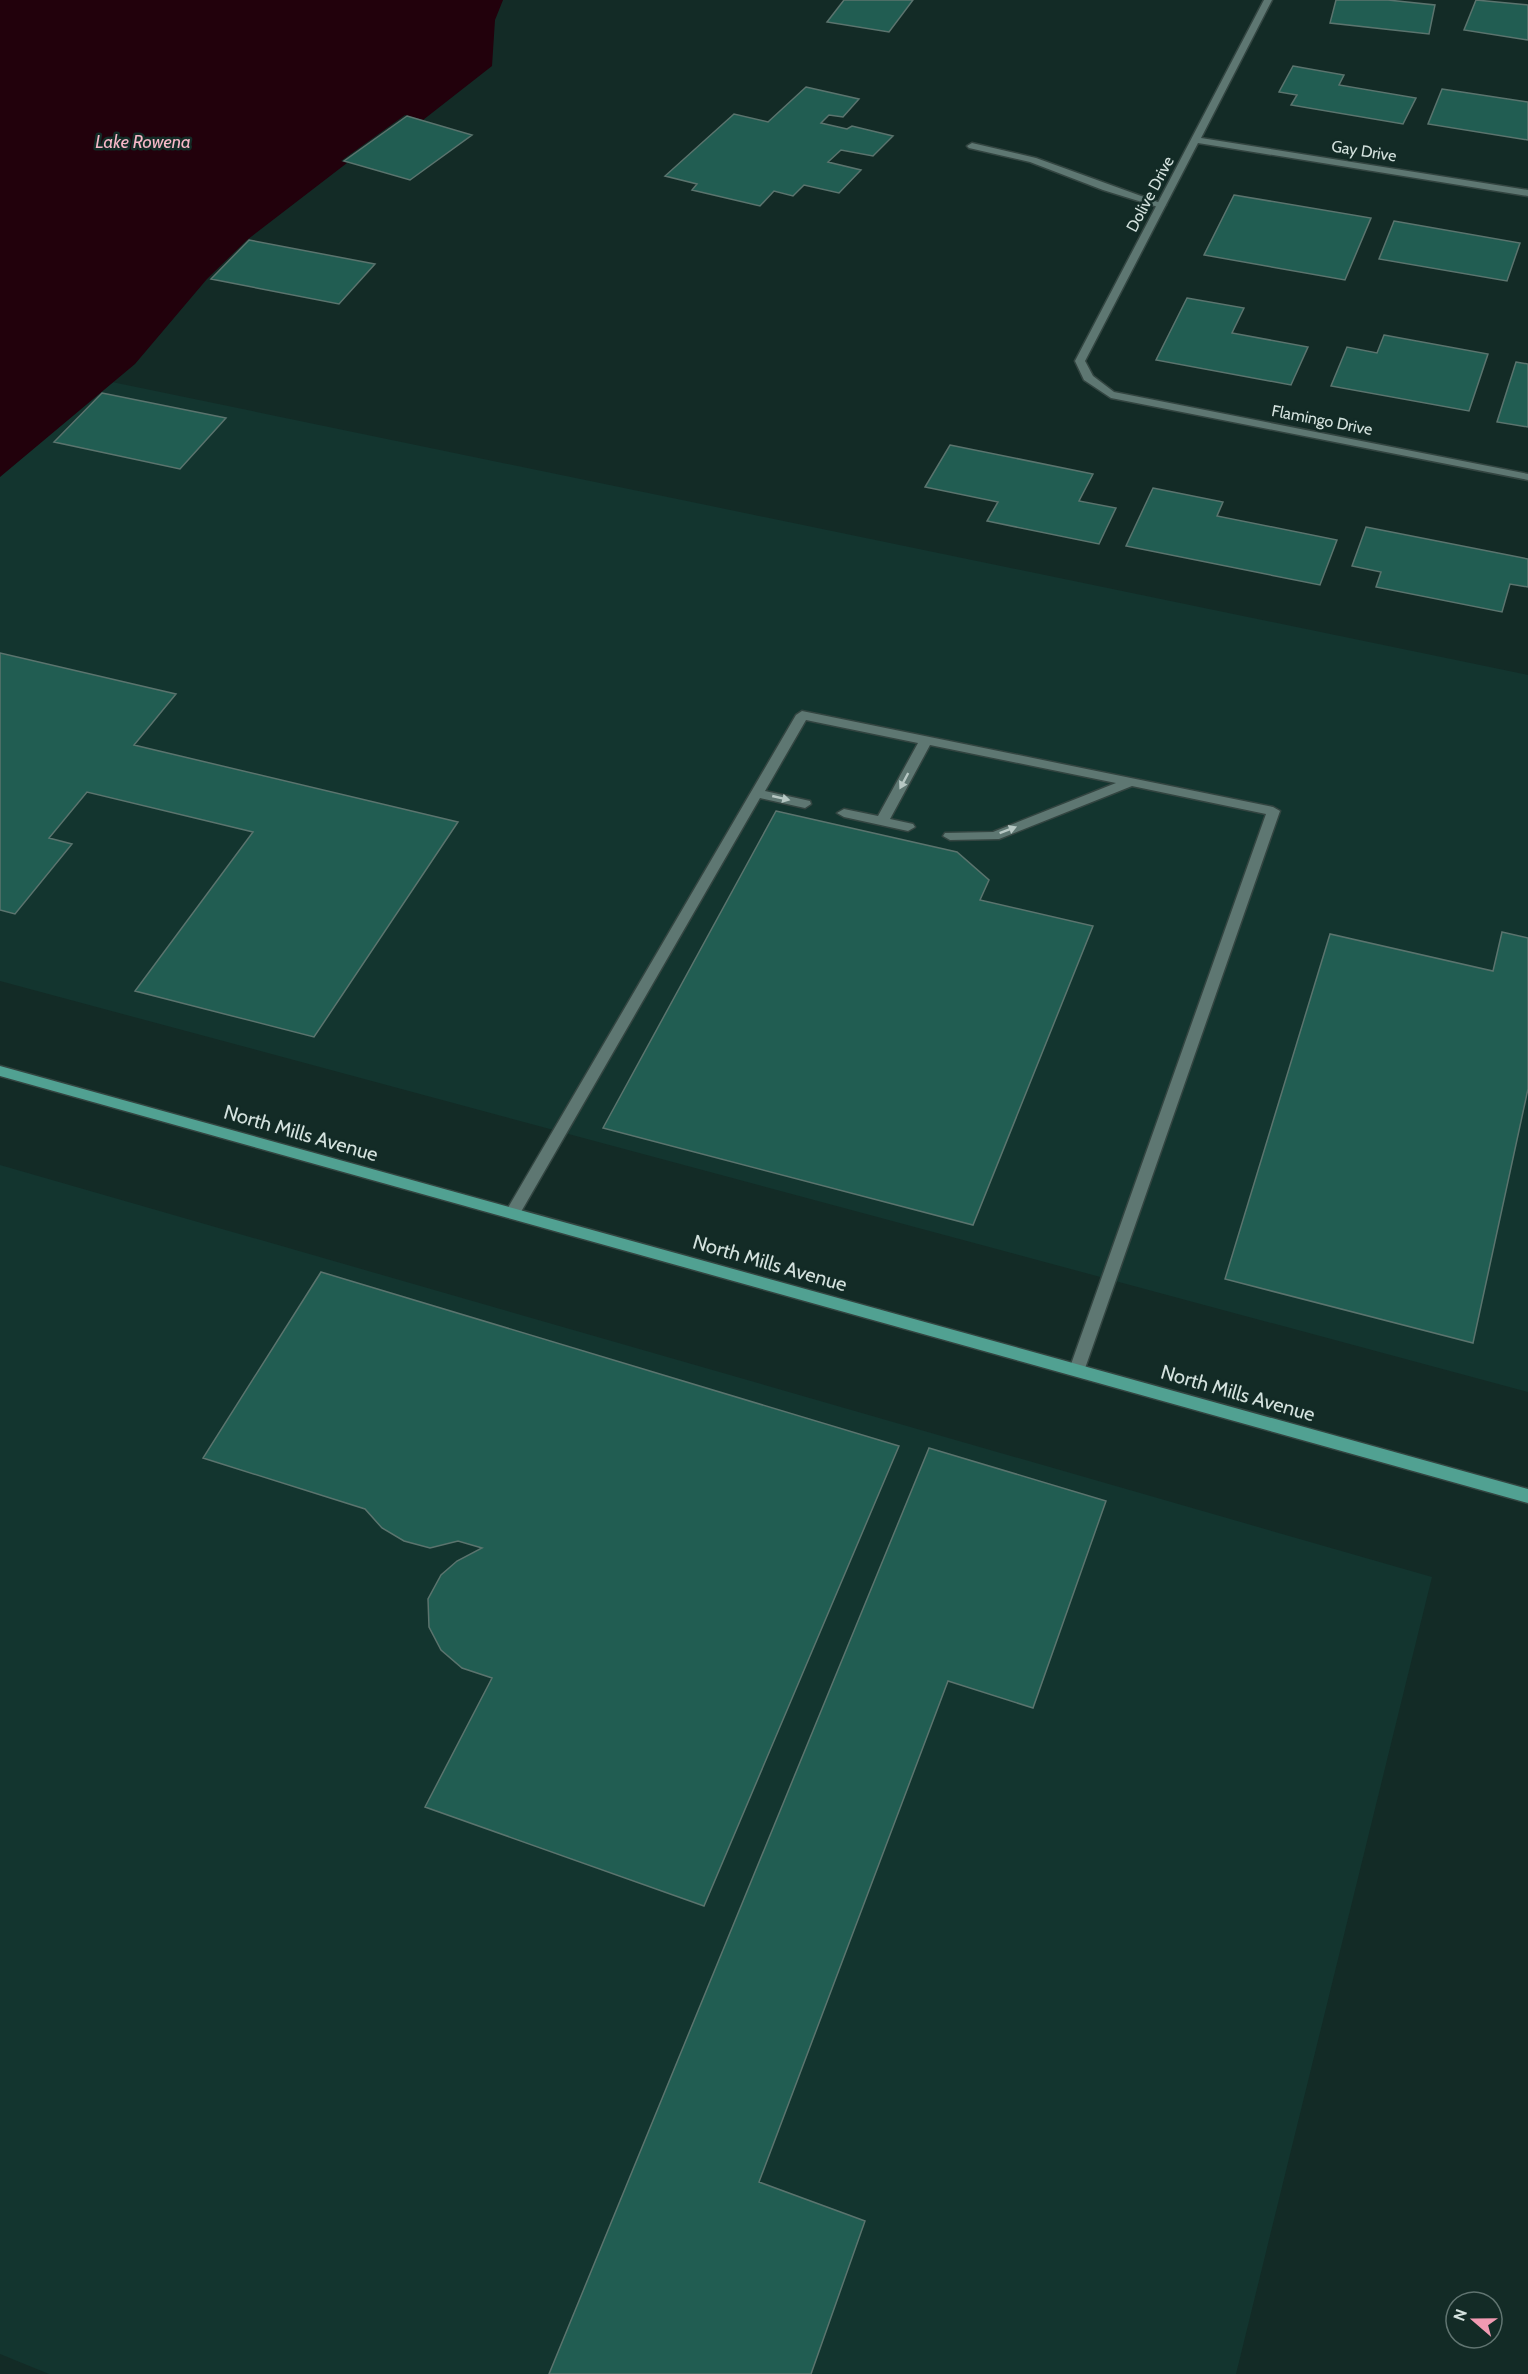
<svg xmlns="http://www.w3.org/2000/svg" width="1528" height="2374" viewBox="0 0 1528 2374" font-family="Cabin,sans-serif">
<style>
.built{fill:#13352f}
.water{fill:#22010c}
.building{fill:#215d52;stroke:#5b746e;stroke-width:1.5}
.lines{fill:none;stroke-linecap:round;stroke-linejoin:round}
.service-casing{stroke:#334541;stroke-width:3}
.minor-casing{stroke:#334541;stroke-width:3}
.primary-casing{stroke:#334541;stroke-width:3}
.service{fill:#5e7772;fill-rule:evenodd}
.minor{fill:#5e7772;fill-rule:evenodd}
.primary{fill:#51a192;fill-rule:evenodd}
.oneway{fill:#b6c7c3}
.labels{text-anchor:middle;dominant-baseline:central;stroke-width:5;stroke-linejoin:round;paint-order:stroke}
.far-street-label{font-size:16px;fill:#d4e2de;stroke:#132b26}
.far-water-label{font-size:18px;font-style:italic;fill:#f6b7c7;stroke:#132b26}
.street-label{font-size:20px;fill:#d4e2de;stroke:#132b26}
</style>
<rect width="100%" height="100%" fill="#132b26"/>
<path class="built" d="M20 363 1528 675V1392L0 981V382Z
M0 1165 1432 1577 1236 2374H49L0 2354Z"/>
<path class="water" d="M0 0H503L495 20 492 66 423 120 405 115 341 161 347 163 247 240 207 279 135 364 0 477Z"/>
<path class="building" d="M844 0H913L889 32 827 22Z
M1336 0H1388L1435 5 1429 34 1330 23Z
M1476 0 1528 5V40L1464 30Z
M1293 66 1344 75 1339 85 1416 98 1403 124 1291 105 1297 95 1279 92Z
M806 87 859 99 843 117 829 115 821 123 847 129 852 126 893 136 873 156 841 150 828 162 861 170 839 193 804 185 793 196 774 191 760 206 692 190 697 184 665 176 734 114 768 122Z
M1442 89 1528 102V140L1428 124Z
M407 116 472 135 410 180 344 161Z
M1234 195 1371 218 1345 280 1204 255Z
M1394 221 1520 243 1507 281 1379 259Z
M249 240 375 264 339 304 211 279Z
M1187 298 1244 308 1232 333 1308 347 1291 385 1156 360Z
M1384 335 1488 354 1469 411 1331 386 1347 347 1377 353Z
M1516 362 1528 364V427L1497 422Z
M102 393 226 418 180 469 54 442Z
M950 445 1093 474 1079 501 1116 508 1099 544 987 521 998 502 925 487Z
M1153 488 1223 502 1217 516 1337 540 1320 585 1126 546Z
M1366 527 1528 559V587L1510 584 1502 612 1376 587 1381 572 1352 566Z
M0 653 176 694 134 745 458 822 314 1037 135 991 253 832 87 792 49 838 72 844 15 914 0 910Z
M776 811 957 852 989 880 980 900 1093 926 973 1225 603 1128Z
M1502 932 1528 938V1089L1473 1343 1225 1279 1330 934 1493 971Z
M321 1272 899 1446 704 1906 425 1807 492 1678 462 1668 441 1650 429 1627 428 1599 441 1575 457 1561 482 1548 458 1541 430 1548 404 1541 382 1528 365 1509 203 1458Z
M929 1448 1106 1501 1033 1708 948 1681 759 2182 865 2221 811 2374H549Z"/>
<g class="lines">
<g class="service-casing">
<path id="service" d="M972 143 1036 158 1166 205 1158 207 1103 190 1030 162 969 148 967 146Z
M802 711 1273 807 1280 811 1083 1374 1077 1376 1071 1374 1069 1370 1266 814 1132 786 999 839 950 840 943 836 945 833 993 832 1116 783 930 745 890 819 913 824 915 827 908 831 844 817 837 813 844 809 878 816 918 743 806 720 765 791 810 801 811 804 805 808 760 798 518 1217H508L505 1213 796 715Z"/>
</g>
<g class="minor-casing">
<path id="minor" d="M1264 0H1272L1201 138 1528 190V196L1198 143 1085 361 1093 376 1114 392 1528 474V480L1111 398 1084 380 1075 361Z"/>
</g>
<g class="primary-casing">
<path id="primary" d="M0 1066 1528 1489V1503L0 1076Z"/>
</g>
<use href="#service" class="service"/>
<use href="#minor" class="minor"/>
<use href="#primary" class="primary"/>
</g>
<defs><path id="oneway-solid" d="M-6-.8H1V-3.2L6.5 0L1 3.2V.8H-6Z" transform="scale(1.5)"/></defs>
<g class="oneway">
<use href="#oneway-solid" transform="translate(904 781) rotate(118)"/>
<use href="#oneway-solid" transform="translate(781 798) rotate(13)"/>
<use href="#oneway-solid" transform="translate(1008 830) rotate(-21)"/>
</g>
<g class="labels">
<g class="far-street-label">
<text transform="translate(1364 151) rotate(9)">Gay Drive</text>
<text transform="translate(1150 194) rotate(-62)">Dolive Drive</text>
<text transform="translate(1322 420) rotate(11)">Flamingo Drive</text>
</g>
<g class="far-water-label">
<text x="143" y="142">Lake Rowena</text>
</g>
<g class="street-label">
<text transform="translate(301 1133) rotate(16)">North Mills Avenue</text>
<text transform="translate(770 1263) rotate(16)">North Mills Avenue</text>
<text transform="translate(1238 1393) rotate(16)">North Mills Avenue</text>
</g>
</g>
<g transform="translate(1474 2320) rotate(290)"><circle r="28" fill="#132b26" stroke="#607470" stroke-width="1.5"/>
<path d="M0-4.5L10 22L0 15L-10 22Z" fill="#f19ab2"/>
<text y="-9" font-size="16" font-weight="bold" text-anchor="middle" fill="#d4e2de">N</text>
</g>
</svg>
